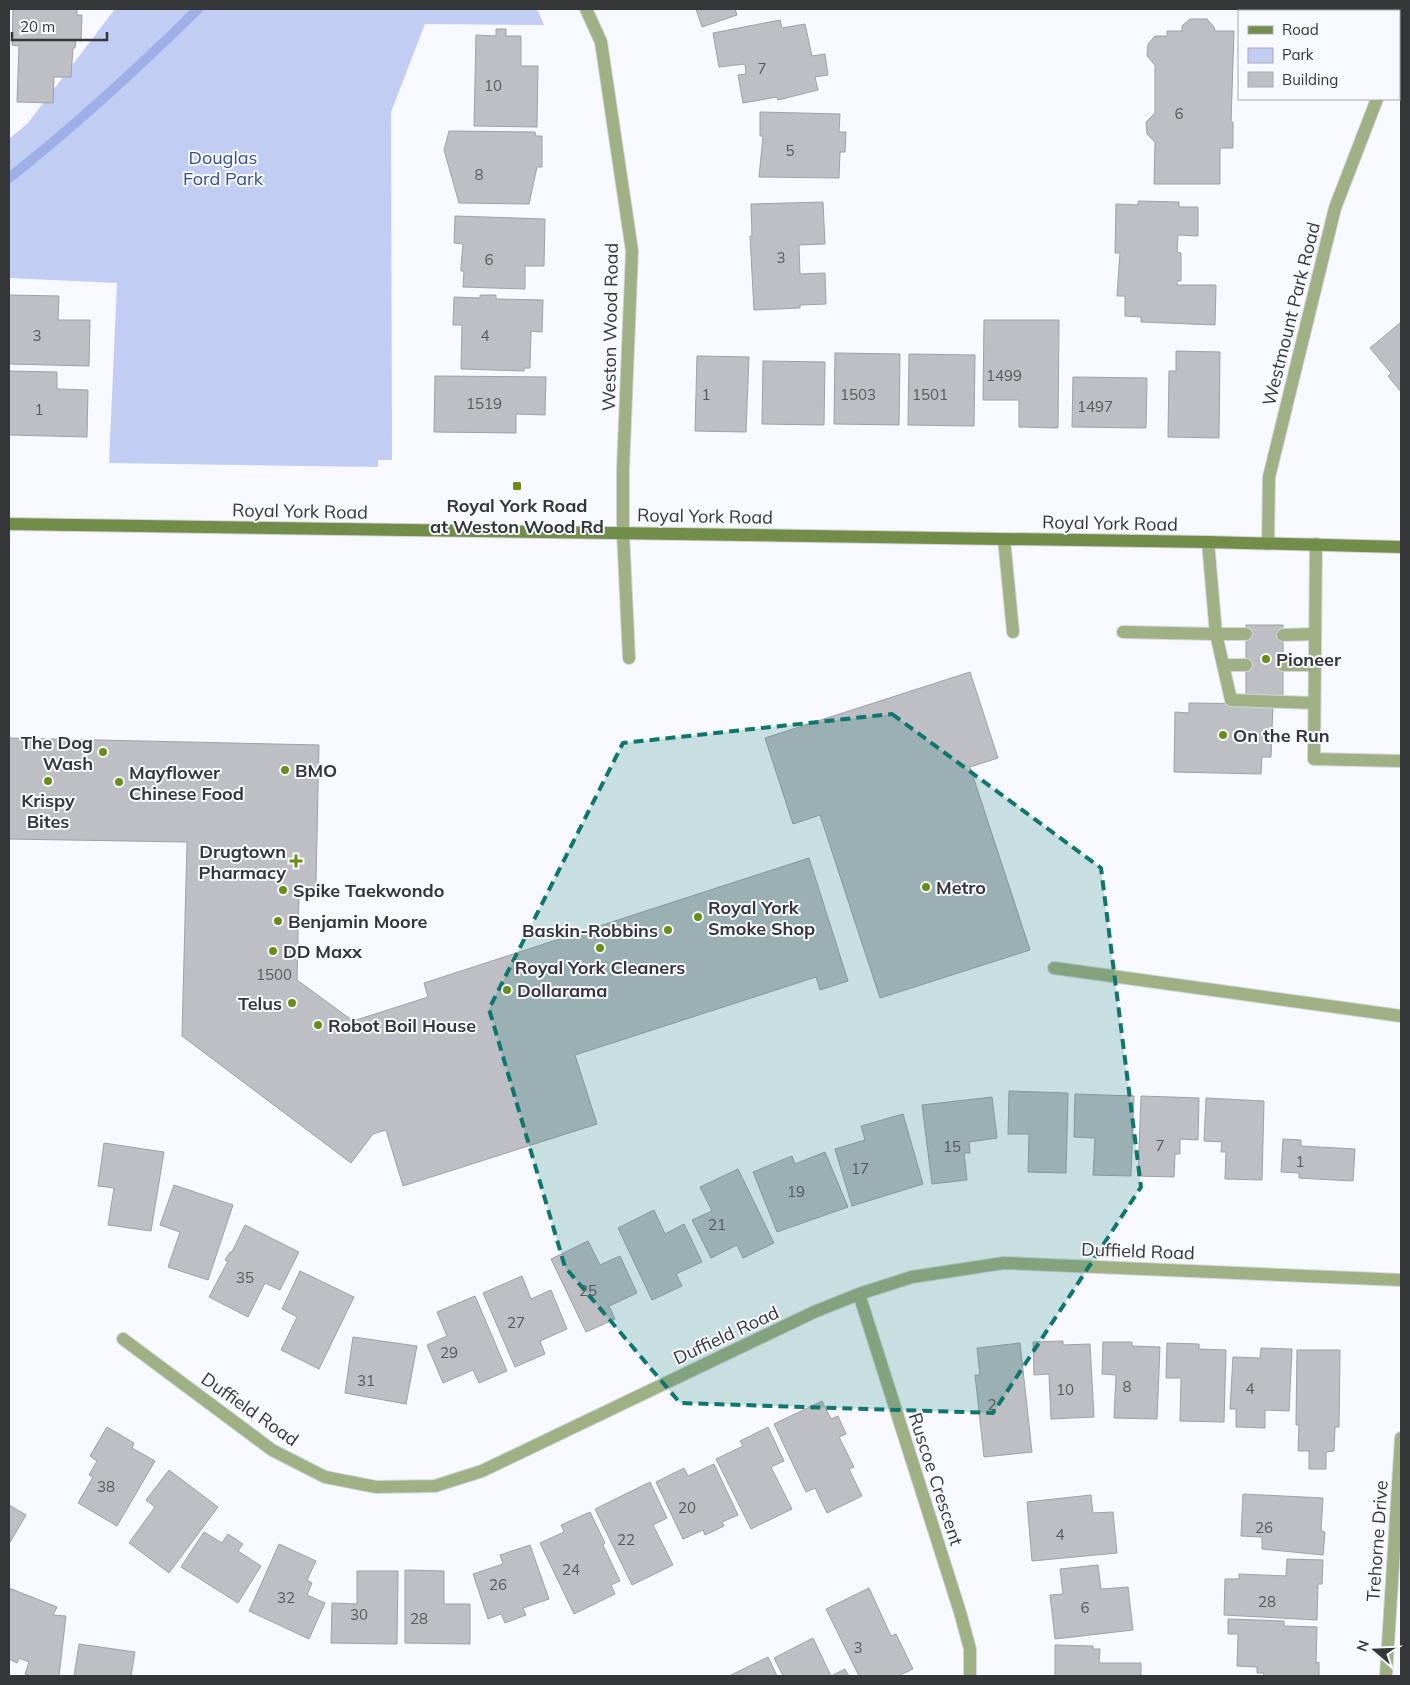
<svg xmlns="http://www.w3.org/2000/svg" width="1410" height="1685" viewBox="0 0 1410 1685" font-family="Mulish,sans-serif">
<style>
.green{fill:#c1cdf3}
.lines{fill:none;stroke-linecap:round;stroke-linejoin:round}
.stream{stroke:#9eafe7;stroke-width:10}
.building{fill:#bdbfc5;stroke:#9ea0a6}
.service-casing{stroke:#d4d6db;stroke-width:14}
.minor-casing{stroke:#d4d6db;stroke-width:14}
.secondary-casing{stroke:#d4d6db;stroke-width:14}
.service{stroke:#9eb084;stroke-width:12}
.minor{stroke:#9eb084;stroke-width:12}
.secondary{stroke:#728c49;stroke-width:12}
.marked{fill:#0f766e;fill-opacity:0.2;stroke:#0f766e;stroke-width:4;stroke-dasharray:10 6;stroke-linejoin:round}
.poi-dot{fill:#698e18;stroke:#f7f9ff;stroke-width:2}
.labels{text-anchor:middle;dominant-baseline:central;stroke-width:4;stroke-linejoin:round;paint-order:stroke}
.number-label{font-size:15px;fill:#57585b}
.park-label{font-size:18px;fill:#3b4c8f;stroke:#f7f9ff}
.street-label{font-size:18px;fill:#353638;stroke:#f7f9ff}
.poi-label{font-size:18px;font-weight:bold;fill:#353638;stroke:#f7f9ff;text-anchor:start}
</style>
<rect width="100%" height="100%" fill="#f7f9ff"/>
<path class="green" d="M115 9H537L544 25 425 24 391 112 392 460H378V467L109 463 117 283 9 278V139L28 123Z"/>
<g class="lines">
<path class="stream" d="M9 178C75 126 138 68 198 9"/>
</g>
<path class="building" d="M13 9H77V15H82L81 41 76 40 75 48H73L71 77H54L53 103 17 102 19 46 12 45Z
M696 9H735L737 15 702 27Z
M1190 19H1207L1214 27 1215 31H1234L1231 122H1233V148H1220V184H1154L1155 142 1147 134 1146 122 1155 113V65L1147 56 1148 44 1155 36H1167V31H1182V26Z
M780 20 782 28 805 24 812 56 825 54 828 75 815 77 818 90 778 100 777 97 743 103 738 75 746 74 745 64 719 67 713 33Z
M496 29H506V36H521V66H538L537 127 474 126 476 35 496 36Z
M760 112 840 114 839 132H846L845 152H840L839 178 759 177 763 136H760Z
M449 131 535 132 536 136H542V167H537L529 204 459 203 444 150Z
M1138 201 1179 202V207H1198V236L1178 235 1177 252 1181 253V281H1177V285H1216L1215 325 1141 322V317L1125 316V296H1117L1120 253H1115L1116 204 1138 205Z
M823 202 825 244 799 245 800 274 825 273 826 304 800 305V308L754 310 750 236H752L751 204Z
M455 216 545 219 544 266H525V289L463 287 464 271H461V266L463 244 454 243Z
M9 295 59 296 58 320H90L89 366 9 364Z
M480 295H496V299L543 300 542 332 531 331 530 368H524V371L461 369 462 325H453L454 297 480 298Z
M984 320H1059L1058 428 1019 427V400H983Z
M1400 323 1401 325V392L1388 376 1391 373 1370 348Z
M1176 351 1220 352 1219 438 1168 437 1169 371H1176Z
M835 353 900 354 899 425 834 424Z
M909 354 975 355 974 426 908 425Z
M697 356 749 357 746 432 695 431Z
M763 361 825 362 824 425 762 424Z
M9 371 57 372V389L88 390 87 437 9 435Z
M435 376 546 377 545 415 516 414V433L434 432Z
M1073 377 1147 378 1146 428 1072 427Z
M1246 625H1283V698H1246Z
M970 672 998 758 970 767 1030 950 880 998 820 815 793 824 765 738Z
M1189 703 1273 704 1271 757H1262L1261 774 1174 772 1175 712 1189 713Z
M9 738 319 745 316 882 313 895 299 894 297 980 353 1021 428 997 424 983 809 858 848 981 820 990 816 977 575 1055 597 1124 403 1186 386 1130 373 1134 351 1163 182 1036 187 842 9 839Z
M1009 1091 1068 1093 1066 1173 1028 1172 1029 1134H1008Z
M1075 1094 1134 1096 1131 1176 1093 1175 1095 1138 1074 1137Z
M1141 1096 1199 1098 1198 1140 1180 1139V1154H1175L1174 1177 1138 1176Z
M992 1097 997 1138 969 1142 970 1153H964L967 1180 932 1184 922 1105Z
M1206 1098 1264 1101 1262 1180 1225 1179 1226 1152H1221L1222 1142 1204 1141Z
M903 1114 923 1184 852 1206 835 1149 865 1140 861 1126Z
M1283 1139 1301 1140V1146L1355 1149 1353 1181 1299 1178V1173L1281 1172Z
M104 1143 164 1152 151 1231 108 1225 114 1188 98 1186Z
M825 1152 848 1207 777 1232 753 1172 792 1156 795 1164Z
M738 1169 774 1243 743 1258 737 1245 711 1258 692 1220 712 1211 700 1187Z
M174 1185 233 1205 208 1280 168 1267 180 1232 160 1225Z
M654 1210 665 1234 684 1224 702 1262 676 1274 682 1286 652 1300 618 1228Z
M245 1225 299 1252 280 1290 265 1283 248 1317 209 1297 228 1261 225 1260 230 1252H232Z
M588 1241 600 1265 620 1256 637 1293 609 1306 615 1319 586 1332 551 1259Z
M300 1271 354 1297 319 1369 281 1350 297 1317 282 1309Z
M522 1276 531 1299 551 1290 567 1329 540 1341 545 1354 515 1367 483 1293Z
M475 1296 507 1371 479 1383 473 1370 443 1383 427 1345 447 1336 437 1312Z
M353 1337 417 1346 406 1404 345 1393Z
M1063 1341V1345L1090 1344 1094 1417 1051 1419 1049 1374 1034 1375 1033 1342Z
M1103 1342H1132V1346L1160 1347 1157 1419 1114 1418 1116 1375 1102 1374Z
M1020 1343 1032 1452 984 1457 975 1375H980L977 1348Z
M1167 1343 1199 1344V1349L1226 1350 1224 1422 1180 1421 1181 1378H1166Z
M1261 1348 1292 1349 1289 1411 1265 1410V1428L1236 1427V1409H1230L1233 1357 1260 1358Z
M1297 1350H1340L1339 1427H1335L1334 1451 1326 1452V1469H1309V1451H1298L1299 1425H1296Z
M822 1401 831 1419 838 1416 846 1434 839 1437 854 1467 849 1469 862 1496 827 1513 815 1488 806 1492 774 1424Z
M107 1427 134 1443 132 1448 155 1461 117 1526 78 1503 93 1477 89 1475 97 1461 90 1456Z
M768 1427 784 1461 771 1467 792 1509 751 1529 716 1459 743 1446 740 1441Z
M714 1464 738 1515 722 1522 724 1526 705 1535 703 1530 683 1539 656 1482 684 1468 688 1476Z
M169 1470 218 1507 169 1573 129 1543 155 1507 146 1500Z
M650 1482 667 1518 653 1525 673 1565 632 1585 595 1509Z
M1243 1494 1323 1498 1321 1531 1325 1532 1323 1555 1262 1549V1537L1241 1536Z
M1091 1495 1093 1513 1113 1512 1117 1553 1032 1561 1027 1502Z
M9 1505 26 1515 9 1544Z
M590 1512 605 1543 603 1545 620 1581 611 1585 615 1594 574 1614 540 1543 564 1532 561 1525Z
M204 1532 222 1543 228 1534 243 1544 238 1551 261 1566 238 1603 181 1567Z
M279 1544 316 1561 307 1580 312 1583 307 1595 325 1603 309 1639 249 1611Z
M530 1545 549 1599 523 1608 526 1615 505 1623 501 1614 488 1619 473 1574 503 1564 500 1555Z
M1287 1559 1323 1560 1322 1584H1318L1317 1620 1224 1615 1225 1579H1239V1574L1286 1576Z
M1098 1565 1101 1589 1128 1587 1133 1630 1055 1639 1050 1595 1063 1594 1060 1569Z
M405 1570 444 1571V1604H470V1644L405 1643Z
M357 1571H398L397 1644 331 1643 332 1603 357 1604Z
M9 1588 57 1607 53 1615 66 1616 59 1676H32L25 1674 29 1662 19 1658 17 1663 9 1659Z
M869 1588 891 1636 896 1634 913 1669 898 1676H859L826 1609Z
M1228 1619 1284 1621V1626L1317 1627 1316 1663 1319 1662V1676H1263L1264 1673H1257V1667L1237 1666 1238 1634H1228Z
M813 1638 831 1676 845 1669 849 1676H783L774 1658Z
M79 1644 135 1652 131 1676H74Z
M1055 1645 1093 1646V1649H1100L1099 1663H1141V1676H1055Z
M768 1657 777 1676H729Z"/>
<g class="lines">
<g class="service-casing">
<path id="service" d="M623 532 629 658
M1004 539 1013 632
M1316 544 1314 759 1401 761
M1123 632 1216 634 1208 542
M1246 634H1216L1231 700 1314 703
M1283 635 1315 634
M1223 665H1246
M1283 665H1315
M1054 968 1401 1016"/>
</g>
<g class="minor-casing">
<path id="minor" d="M586 9 601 42 632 251 623 469V532
M1399 55 1401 50
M1268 543 1269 477 1335 208 1377 99
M859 1294 960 1612 970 1649V1676
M123 1339 272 1450 325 1477 376 1487 435 1486 482 1471 814 1312 859 1294 912 1277 1004 1263 1401 1280
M1386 1676 1401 1438"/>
</g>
<g class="secondary-casing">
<path id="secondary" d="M9 524 1208 542 1401 547"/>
</g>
<use href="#service" class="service"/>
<use href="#minor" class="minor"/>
<use href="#secondary" class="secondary"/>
</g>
<path class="marked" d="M892 714 1101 868 1141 1187 993 1413 680 1403 565 1267 489 1009 623 743Z"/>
<g class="poi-dot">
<rect x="512" y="481" width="10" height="10" rx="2.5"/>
<circle cx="1266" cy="659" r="5"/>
<circle cx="1223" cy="735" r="5"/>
<circle cx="103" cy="752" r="5"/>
<circle cx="285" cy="770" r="5"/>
<circle cx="48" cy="781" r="5"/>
<circle cx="119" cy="782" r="5"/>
<path d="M293.5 853.5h5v5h5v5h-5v5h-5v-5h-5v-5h5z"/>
<circle cx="926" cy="887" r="5"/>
<circle cx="283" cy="890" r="5"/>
<circle cx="698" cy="917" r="5"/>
<circle cx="278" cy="921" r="5"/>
<circle cx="668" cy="930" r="5"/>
<circle cx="600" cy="948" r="5"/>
<circle cx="273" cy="951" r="5"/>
<circle cx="507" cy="990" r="5"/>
<circle cx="292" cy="1003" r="5"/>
<circle cx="318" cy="1025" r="5"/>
</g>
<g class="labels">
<g class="number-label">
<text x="762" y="68">7</text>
<text x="493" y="85">10</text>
<text x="1179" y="113">6</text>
<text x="790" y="150">5</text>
<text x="479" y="174">8</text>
<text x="781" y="257">3</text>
<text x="489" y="259">6</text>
<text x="37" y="335">3</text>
<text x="485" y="335">4</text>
<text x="1004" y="375">1499</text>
<text x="706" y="394">1</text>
<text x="858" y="394">1503</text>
<text x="930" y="394">1501</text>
<text x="484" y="403">1519</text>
<text x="1095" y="406">1497</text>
<text x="39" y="409">1</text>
<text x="274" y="974">1500</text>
<text x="1160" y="1145">7</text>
<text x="952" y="1146">15</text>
<text x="1300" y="1161">1</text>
<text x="860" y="1168">17</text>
<text x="796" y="1191">19</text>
<text x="717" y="1224">21</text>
<text x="245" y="1277">35</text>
<text x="588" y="1290">25</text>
<text x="516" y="1322">27</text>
<text x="449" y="1352">29</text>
<text x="366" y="1380">31</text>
<text x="1127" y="1386">8</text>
<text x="1250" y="1388">4</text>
<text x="1065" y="1389">10</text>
<text x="992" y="1404">2</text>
<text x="106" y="1486">38</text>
<text x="687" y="1507">20</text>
<text x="1264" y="1527">26</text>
<text x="1060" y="1534">4</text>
<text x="626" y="1539">22</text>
<text x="571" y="1569">24</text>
<text x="498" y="1584">26</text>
<text x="286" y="1597">32</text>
<text x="1267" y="1601">28</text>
<text x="1085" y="1607">6</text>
<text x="359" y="1614">30</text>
<text x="419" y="1618">28</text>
<text x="858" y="1647">3</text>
</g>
<g class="park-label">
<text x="223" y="157">Douglas<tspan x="223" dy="21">Ford Park</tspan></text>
</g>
<g class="street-label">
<text transform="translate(1291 314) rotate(-76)">Westmount Park Road</text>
<text transform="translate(610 327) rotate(-89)">Weston Wood Road</text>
<text transform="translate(300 511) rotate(1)">Royal York Road</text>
<text transform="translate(705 516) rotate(1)">Royal York Road</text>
<text transform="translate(1110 523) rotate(1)">Royal York Road</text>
<text transform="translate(1138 1251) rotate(2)">Duffield Road</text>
<text transform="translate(726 1335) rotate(-25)">Duffield Road</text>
<text transform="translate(250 1409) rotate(35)">Duffield Road</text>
<text transform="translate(936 1479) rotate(72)">Ruscoe Crescent</text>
<text transform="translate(1377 1541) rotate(-86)">Trehorne Drive</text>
</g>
<g class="poi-label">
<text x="517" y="505" text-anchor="middle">Royal York Road<tspan x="517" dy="21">at Weston Wood Rd</tspan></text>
<text x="1276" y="659">Pioneer</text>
<text x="1233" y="735">On the Run</text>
<text x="93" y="742" text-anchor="end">The Dog<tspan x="93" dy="21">Wash</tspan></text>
<text x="295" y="770">BMO</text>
<text x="129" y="772">Mayflower<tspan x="129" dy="21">Chinese Food</tspan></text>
<text x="48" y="800" text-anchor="middle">Krispy<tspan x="48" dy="21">Bites</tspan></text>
<text x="286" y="851" text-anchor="end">Drugtown<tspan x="286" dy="21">Pharmacy</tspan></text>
<text x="936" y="887">Metro</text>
<text x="293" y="890">Spike Taekwondo</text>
<text x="708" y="907">Royal York<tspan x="708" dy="21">Smoke Shop</tspan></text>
<text x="288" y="921">Benjamin Moore</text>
<text x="658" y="930" text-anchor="end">Baskin-Robbins</text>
<text x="283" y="951">DD Maxx</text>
<text x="600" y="967" text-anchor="middle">Royal York Cleaners</text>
<text x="517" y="990">Dollarama</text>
<text x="282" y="1003" text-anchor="end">Telus</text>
<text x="328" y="1025">Robot Boil House</text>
</g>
</g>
<rect width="1410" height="1685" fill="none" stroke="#353638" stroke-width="20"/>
<rect x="1238" y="10" width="162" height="90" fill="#f7f9ff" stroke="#a9abaf"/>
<rect x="1248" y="26" width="25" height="8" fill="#728c49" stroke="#a9abaf"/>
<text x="1282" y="35" font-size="15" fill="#353638">Road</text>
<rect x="1248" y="48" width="25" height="15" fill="#c1cdf3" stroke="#a9abaf"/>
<text x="1282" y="60" font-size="15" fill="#353638">Park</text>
<rect x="1248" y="72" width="25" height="15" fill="#bdbfc5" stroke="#a9abaf"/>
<text x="1282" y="85" font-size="15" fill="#353638">Building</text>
<g transform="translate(1375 1650) rotate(289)" stroke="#f7f9ff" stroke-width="4" paint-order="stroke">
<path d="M0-4L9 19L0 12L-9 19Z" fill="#353638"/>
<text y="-8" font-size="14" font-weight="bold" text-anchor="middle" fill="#353638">N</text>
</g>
<path d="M12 32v8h95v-8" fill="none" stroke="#353638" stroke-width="2.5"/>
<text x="20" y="32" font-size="15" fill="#353638" stroke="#f7f9ff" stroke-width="4" paint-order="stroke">20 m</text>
</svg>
